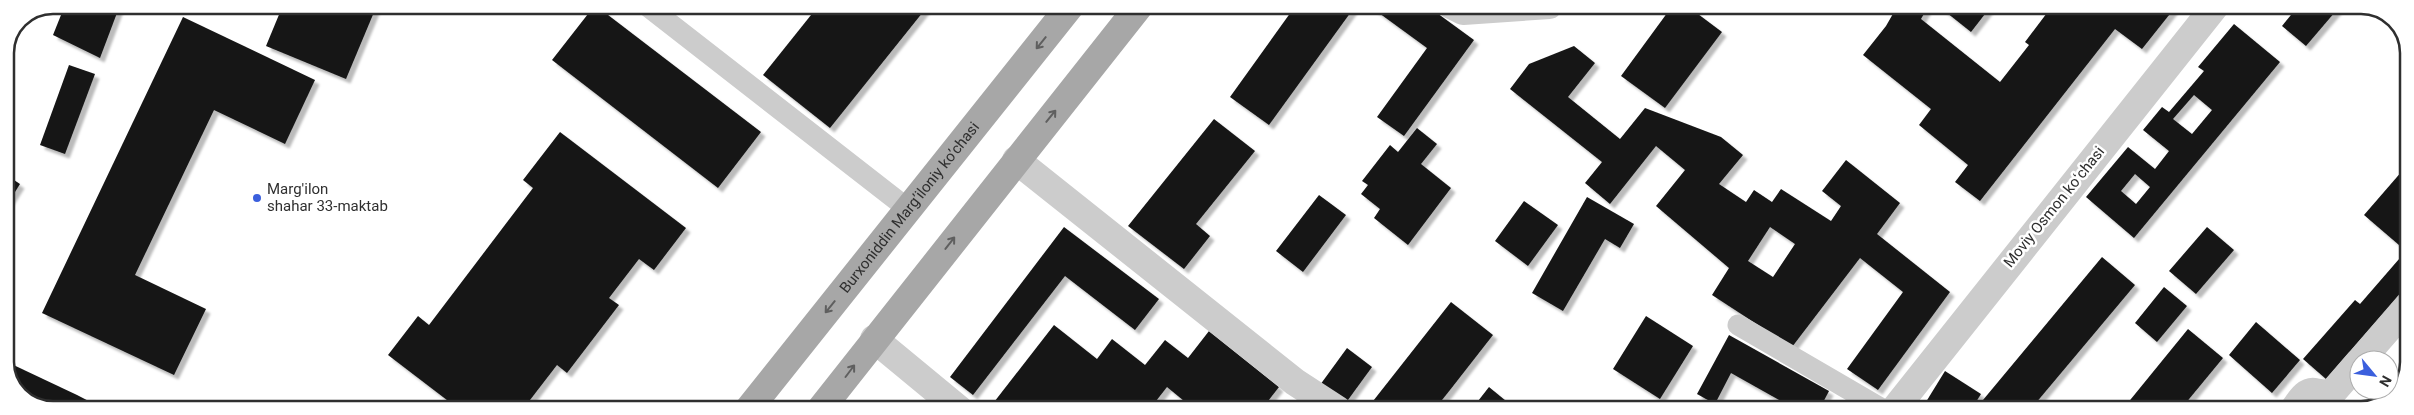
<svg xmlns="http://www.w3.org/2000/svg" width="2414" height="415" viewBox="0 0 2414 415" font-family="Roboto,sans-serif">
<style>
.building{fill:#161616;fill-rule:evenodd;filter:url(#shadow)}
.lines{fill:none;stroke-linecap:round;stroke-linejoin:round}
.service{stroke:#ccc;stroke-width:21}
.minor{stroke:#ccc;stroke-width:28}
.primary{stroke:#a7a7a7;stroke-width:28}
.oneway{stroke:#5f5f5f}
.poi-dot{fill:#3b5fdd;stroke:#fff;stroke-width:2}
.labels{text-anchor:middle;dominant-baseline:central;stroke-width:5;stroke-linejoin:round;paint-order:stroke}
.poi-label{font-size:15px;fill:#2f2f2f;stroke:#fff;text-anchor:start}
.street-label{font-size:15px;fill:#2f2f2f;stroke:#fff}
.rim{fill:none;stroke:#2f2f2f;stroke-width:2.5}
</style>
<defs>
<filter id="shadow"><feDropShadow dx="4.5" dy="4.5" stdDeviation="1" flood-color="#0004"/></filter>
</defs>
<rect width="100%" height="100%" fill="#fff"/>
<path class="building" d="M65 5H120L100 58 53 35Z
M283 5H377L346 79 266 46Z
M595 5 761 132 718 188 552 60Z
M819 5 927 7 830 128 763 75Z
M1296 5H1356L1269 125 1230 97Z
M1368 5H1426L1474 40 1404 136 1377 117 1427 48Z
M1673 5H1686L1722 32 1665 108 1621 76Z
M1898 5H1929L1921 19 2000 82 2029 45 2025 42 2053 5H2177L2142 49 2115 29 1980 201 1955 182 1968 165 1919 125 1931 109 1863 55 1886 26Z
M1937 5H1992L1971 32Z
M2299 5H2341L2306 46 2282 26Z
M183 17 315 80 285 144 214 110 135 275 206 309 174 375 42 313Z
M2234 24 2280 62 2134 238 2086 197 2128 147 2155 169 2169 151 2143 130 2162 107 2169 112 2204 71 2198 67ZM2194 95 2212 110 2192 134 2173 119ZM2135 174 2150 187 2136 204 2121 191Z
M1574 46 1595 63 1568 97 1620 139 1645 108 1721 137 1743 155 1719 184 1746 202 1754 190 1772 202 1781 189 1831 221 1841 206 1822 191 1846 160 1900 203 1877 234 1950 292 1878 390 1847 369 1903 292 1860 258 1792 347 1712 295 1729 268 1656 206 1685 170 1656 146 1610 204 1585 183 1602 162 1510 89 1529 64ZM1770 227 1795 244 1773 277 1748 261Z
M69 65 95 74 65 154 40 145Z
M1214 119 1255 151 1196 224 1210 236 1184 269 1128 226Z
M1417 128 1437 144 1421 164 1451 188 1408 245 1374 218 1380 209 1361 194 1368 185 1362 181 1390 145 1398 152Z
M560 132 686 228 654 270 639 259 609 298 619 305 567 373 557 365 530 400 544 410H460L388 355 418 316 429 325 533 188 523 180Z
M2403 170 2409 175V283L2326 379 2303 359 2355 300 2360 304 2406 251 2364 215Z
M5 174 20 184 5 208Z
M1319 195 1346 215 1303 272 1276 251Z
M1587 197 1634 224 1620 248 1605 239 1563 311 1532 293Z
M1524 201 1558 225 1528 266 1495 241Z
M1064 227 1159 299 1135 330 1065 276 973 395 950 377Z
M2207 227 2234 250 2196 294 2169 271Z
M2102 257 2135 285 2030 410H1994L1983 400Z
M2164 287 2187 306 2157 342 2135 323Z
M1451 302 1493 335 1450 390 1434 410H1366Z
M1646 316 1693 346 1660 399 1613 369Z
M2256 322 2300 360 2272 393 2229 355Z
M1054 325 1097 359 1112 339 1145 365 1165 340 1188 358 1209 331 1279 387 1261 410H1195L1167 387 1149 410H1073L1063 402 1057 410H996L991 406Z
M2188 329 2223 358 2180 410H2122Z
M1729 335 1829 391 1819 410H1797L1731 373 1715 404 1697 394Z
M1347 348 1372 367 1345 404 1320 385Z
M5 361 77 395 106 410H46L19 396 5 368Z
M2389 367 2403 379 2393 398 2377 404 2360 390H2389Z
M1945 371 1981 394 1971 410H1921Z
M1489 387 1517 410H1471Z"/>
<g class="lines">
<path class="service" d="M646 5 908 209
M1738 325 1884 410"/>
<path class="minor" d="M1451 5 1463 11 1549 5
M1016 160 1295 382 1338 410
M874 339 960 410
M2361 360 2409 305
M1894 410 2216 5
M2293 410C2299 403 2305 390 2315 392 2322 393 2325 395 2332 393L2359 362"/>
<g class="primary">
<path id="s1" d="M748 410 1071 5"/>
<path d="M820 410 1140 5"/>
</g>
</g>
<defs><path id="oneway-shaft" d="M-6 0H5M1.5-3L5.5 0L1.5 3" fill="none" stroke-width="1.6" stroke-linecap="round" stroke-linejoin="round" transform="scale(1.25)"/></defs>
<g class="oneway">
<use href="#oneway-shaft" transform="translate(1041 43) rotate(129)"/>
<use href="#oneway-shaft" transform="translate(1051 116) rotate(-51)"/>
<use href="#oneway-shaft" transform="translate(950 243) rotate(-52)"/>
<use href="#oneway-shaft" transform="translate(830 307) rotate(129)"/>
<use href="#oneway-shaft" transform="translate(850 371) rotate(-53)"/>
</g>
<circle class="poi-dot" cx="257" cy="198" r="5"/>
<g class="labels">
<g class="poi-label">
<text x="267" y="189">Marg'ilon<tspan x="267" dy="17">shahar 33-maktab</tspan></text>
</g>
<g class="street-label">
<text stroke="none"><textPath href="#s1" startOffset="259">Burxoniddin Marg’iloniy ko’chasi</textPath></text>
<text transform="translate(2054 207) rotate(-51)">Moviy Osmon koʻchasi</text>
</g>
</g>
<path d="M0 0H2414V415H0ZM53 14H2361A39 39 0 0 1 2400 53V362A39 39 0 0 1 2361 401H53A39 39 0 0 1 14 362V53A39 39 0 0 1 53 14Z" fill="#fff" fill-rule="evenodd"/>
<path class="rim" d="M53 14H2361A39 39 0 0 1 2400 53V362A39 39 0 0 1 2361 401H53A39 39 0 0 1 14 362V53A39 39 0 0 1 53 14Z"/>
<g transform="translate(2374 375) rotate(119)"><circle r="24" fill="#ffffff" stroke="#acacac"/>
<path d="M0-4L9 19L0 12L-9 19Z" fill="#3b5fdd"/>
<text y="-8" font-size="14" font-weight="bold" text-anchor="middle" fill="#2f2f2f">N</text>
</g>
</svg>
